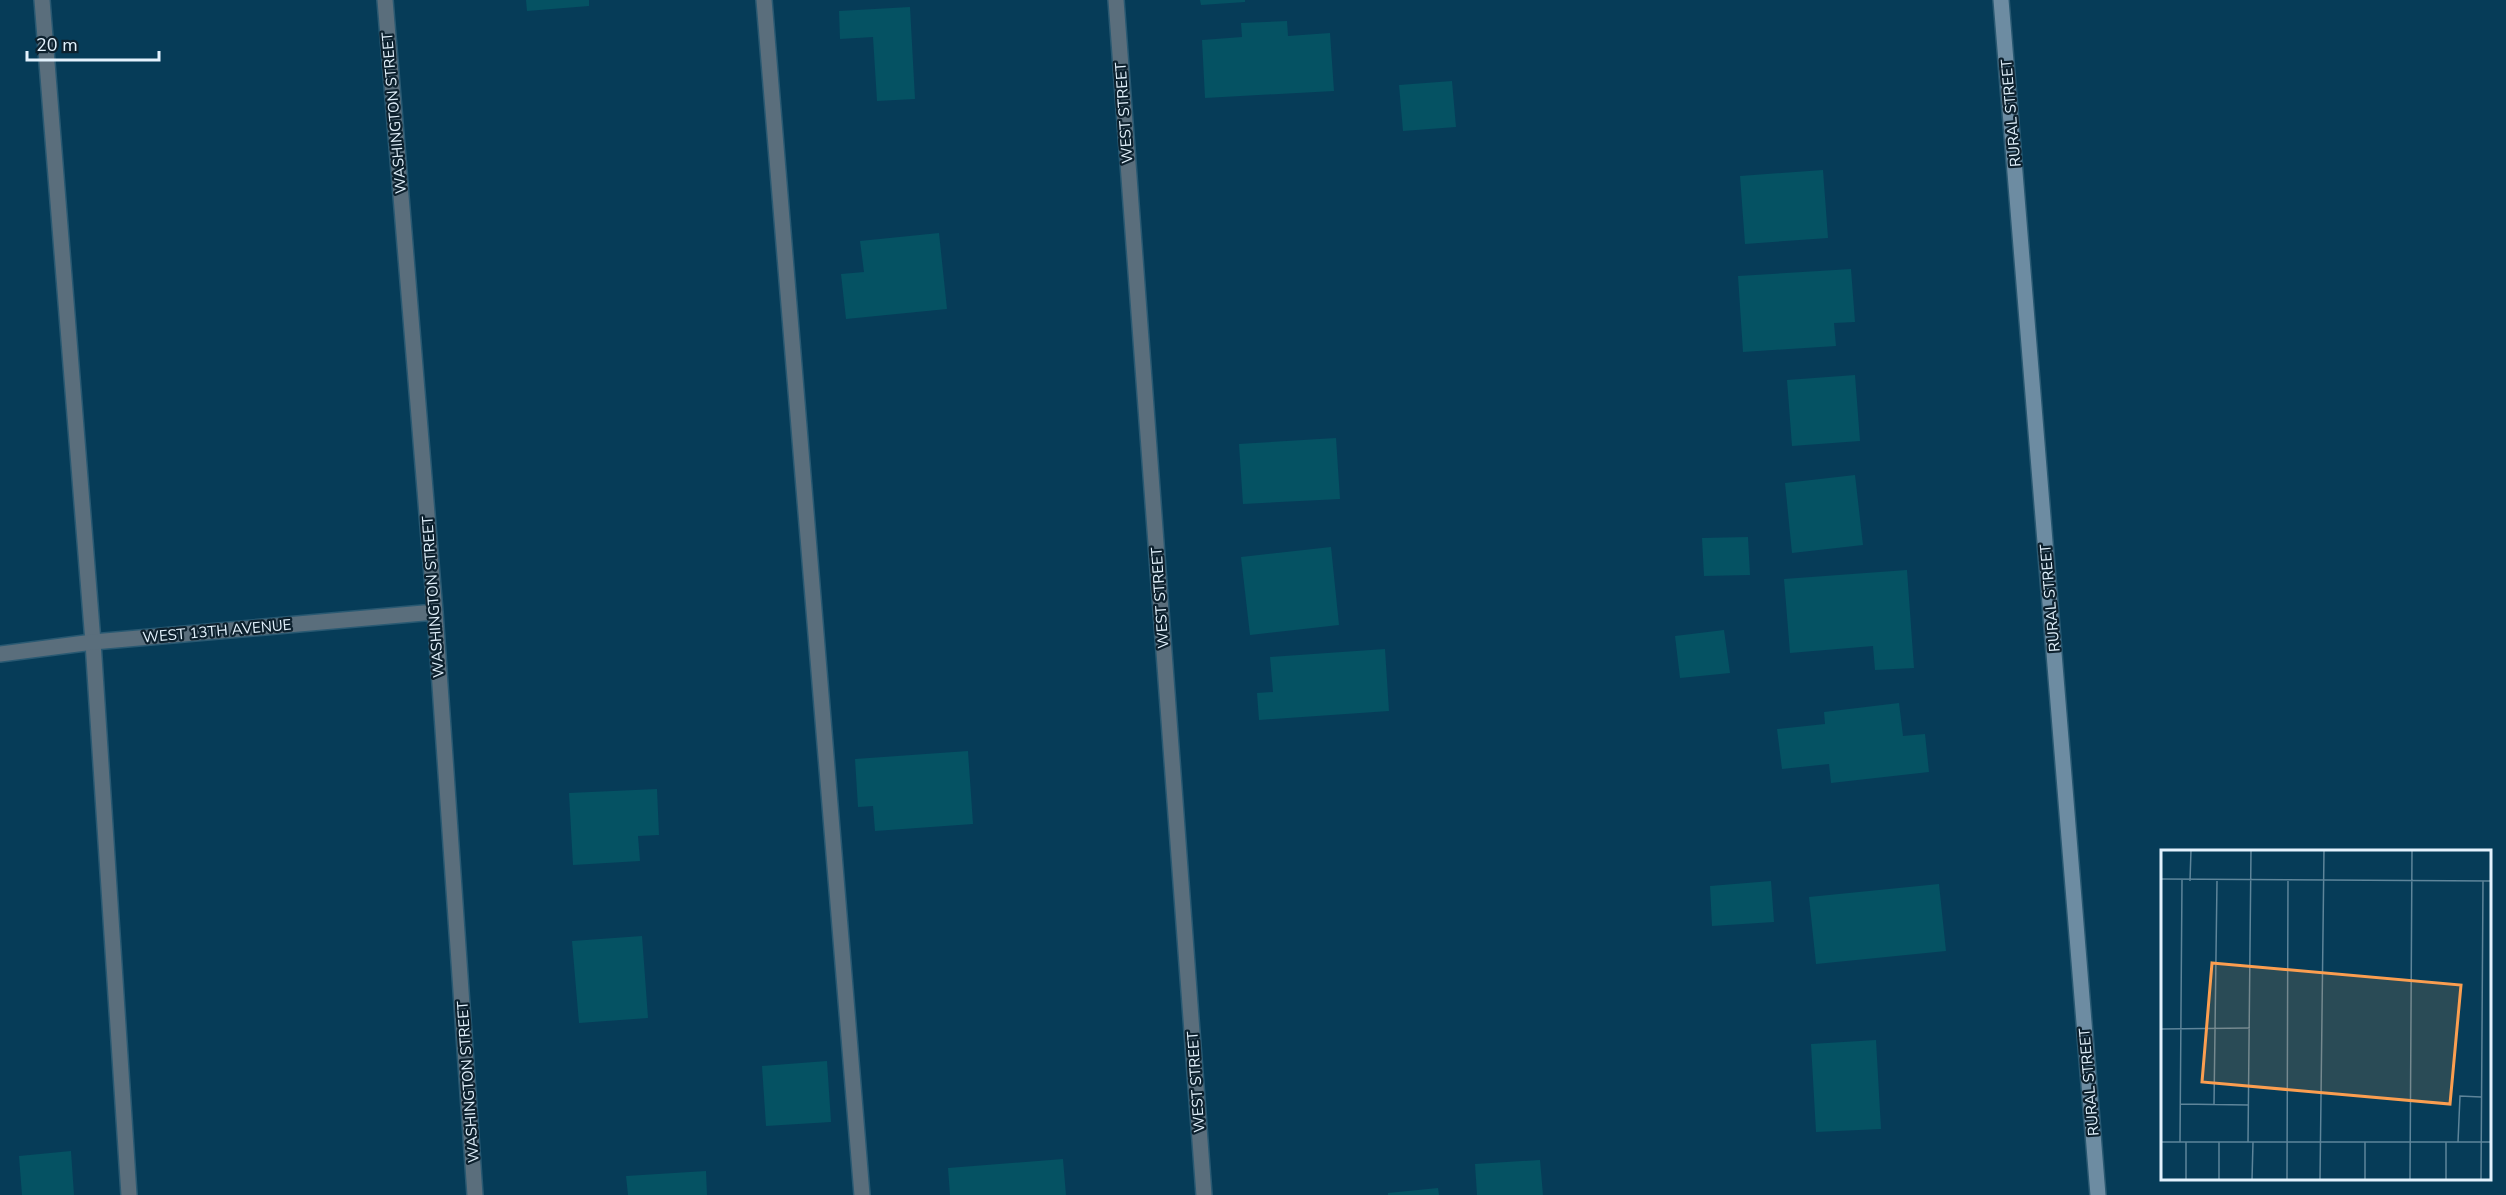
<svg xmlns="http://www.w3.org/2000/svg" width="2506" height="1195" viewBox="0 0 2506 1195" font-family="'Nunito Sans',sans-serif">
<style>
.building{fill:#055263}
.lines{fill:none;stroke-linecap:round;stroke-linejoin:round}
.lane-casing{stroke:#295972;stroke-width:18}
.street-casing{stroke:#295972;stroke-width:18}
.secondary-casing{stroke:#295972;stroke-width:18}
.lane{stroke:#5a6e7c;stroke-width:15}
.street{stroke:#5a6e7c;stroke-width:15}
.secondary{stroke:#6d8ca2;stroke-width:15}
.labels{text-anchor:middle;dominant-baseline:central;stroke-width:4.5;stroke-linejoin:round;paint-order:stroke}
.street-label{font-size:15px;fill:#e3f2fd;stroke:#0d212e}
.inset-road{fill:none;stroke:#5e859a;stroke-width:1.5}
.view{fill:#fb9e50;fill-opacity:0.15;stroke:#fb9e50;stroke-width:3}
.inset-edge{fill:none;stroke:#e3f2fd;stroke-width:3}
</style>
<rect width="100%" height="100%" fill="#063c58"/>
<path class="building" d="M526 0H589V6L527 11Z
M1200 0H1245V2L1201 5Z
M910 7 915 99 877 101 873 37 840 39 839 11Z
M1287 21 1288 36 1330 33 1334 91 1205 98 1202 40 1242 37 1241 23Z
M1452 81 1456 127 1403 131 1399 85Z
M1823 170 1828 238 1745 244 1740 176Z
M939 233 947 309 846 319 841 274 864 272 860 241Z
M1851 269 1855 322 1834 323 1836 346 1743 352 1738 276Z
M1855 375 1860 441 1792 446 1787 380Z
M1336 438 1340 499 1243 504 1239 444Z
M1855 475 1863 545 1792 553 1785 483Z
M1748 537 1750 575 1704 576 1702 538Z
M1331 547 1339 625 1250 635 1241 557Z
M1907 570 1914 668 1875 670 1873 646 1790 653 1784 579Z
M1724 630 1730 673 1680 678 1675 636Z
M1385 649 1389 711 1259 720 1257 693 1273 692 1270 657Z
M1899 703 1903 736 1925 734 1929 772 1831 783 1829 764 1782 769 1777 729 1825 724 1824 712Z
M968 751 973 824 875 831 873 806 858 807 855 759Z
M657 789 659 835 638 836 640 861 573 865 569 793Z
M1771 881 1774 922 1712 926 1710 886Z
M1939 884 1946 951 1816 964 1809 897Z
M642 936 648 1018 579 1023 572 941Z
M1876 1040 1881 1129 1816 1132 1811 1044Z
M827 1061 831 1122 766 1126 762 1066Z
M71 1151 74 1195H22L19 1156Z
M1063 1159 1066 1195H950L948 1168Z
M1540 1160 1543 1195H1477L1475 1164Z
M706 1171 707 1195H628L626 1176Z
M1438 1188 1439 1195H1388V1193Z"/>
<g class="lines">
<g class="lane-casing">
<path id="lane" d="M42 0 93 642 129 1195
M764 0 862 1195"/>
</g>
<g class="street-casing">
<path id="street" d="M385 0 435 612 475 1195
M1116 0 1204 1195
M0 654 93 642 435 612"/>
</g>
<g class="secondary-casing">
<path id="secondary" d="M2001 0 2098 1195"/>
</g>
<use href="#lane" class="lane"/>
<use href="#street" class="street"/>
<use href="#secondary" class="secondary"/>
</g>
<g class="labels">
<g class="street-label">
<text transform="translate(394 113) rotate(-95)">WASHINGTON STREET</text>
<text transform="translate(1124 113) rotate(-94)">WEST STREET</text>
<text transform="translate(2011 113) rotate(-95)">RURAL STREET</text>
<text transform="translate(433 597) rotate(-94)">WASHINGTON STREET</text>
<text transform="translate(1160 598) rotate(-94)">WEST STREET</text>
<text transform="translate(2050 598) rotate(-95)">RURAL STREET</text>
<text transform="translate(217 631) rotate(-5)">WEST 13TH AVENUE</text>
<text transform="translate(468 1082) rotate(-94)">WASHINGTON STREET</text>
<text transform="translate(1196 1082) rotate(-94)">WEST STREET</text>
<text transform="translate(2089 1082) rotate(-95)">RURAL STREET</text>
</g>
</g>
<g transform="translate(2161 850)">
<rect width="330" height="330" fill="#063c58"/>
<path class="inset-road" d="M0 29 330 31M29 31 30 0M0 179 89 178M19 254 87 255M53 255 56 31M0 292H330M19 292 21 30M87 292 90 0M297 292 299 246 320 247M25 330V292M58 330V292M91 330 92 292M126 330 127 31M159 330 163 0M204 330V292M249 330 251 0M285 330V292M320 330 322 31"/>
<path class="view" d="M51 113 300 135 289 254 41 232Z"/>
<rect width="330" height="330" class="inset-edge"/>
</g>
<path d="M27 51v9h132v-9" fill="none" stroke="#e3f2fd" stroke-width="3"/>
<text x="36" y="51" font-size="18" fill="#e3f2fd" stroke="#0d212e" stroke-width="4.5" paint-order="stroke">20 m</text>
</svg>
